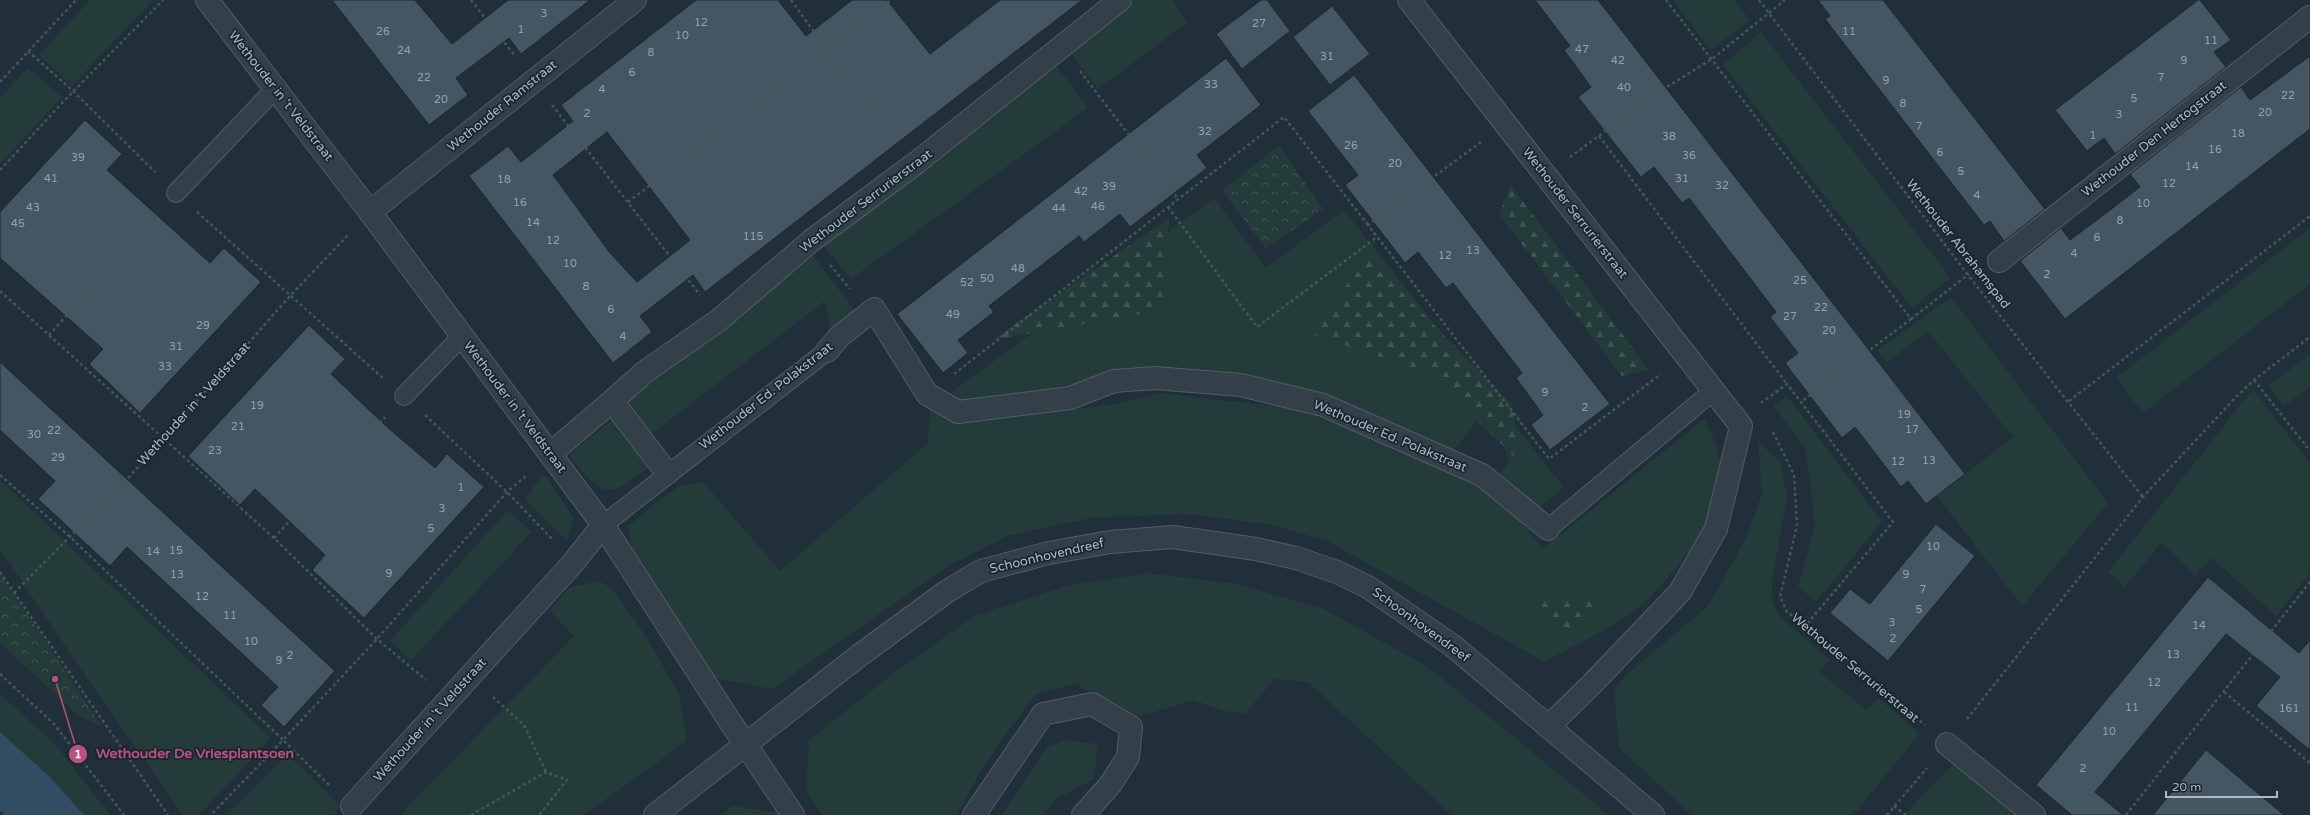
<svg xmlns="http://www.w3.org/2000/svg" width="2310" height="815" viewBox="0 0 2310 815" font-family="'Varela Round',sans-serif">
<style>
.green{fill:#233c3a;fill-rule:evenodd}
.forest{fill:url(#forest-firs)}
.park{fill:url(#park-crowns)}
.water{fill:#324d62}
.building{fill:#455663;stroke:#1b2730;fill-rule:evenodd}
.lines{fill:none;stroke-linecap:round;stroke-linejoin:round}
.service-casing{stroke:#515e67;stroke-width:20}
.pedestrian-casing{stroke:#515e67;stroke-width:24}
.minor-casing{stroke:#515e67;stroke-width:24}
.tertiary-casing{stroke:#515e67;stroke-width:24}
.path{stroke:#415958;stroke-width:2.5;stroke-dasharray:3 3;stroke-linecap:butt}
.service{stroke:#334049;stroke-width:18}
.pedestrian{stroke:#334049;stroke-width:22}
.minor{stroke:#334049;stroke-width:22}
.tertiary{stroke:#334049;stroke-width:22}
.labels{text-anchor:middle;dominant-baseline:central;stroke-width:3.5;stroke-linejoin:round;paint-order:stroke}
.number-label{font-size:11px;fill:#94a2ad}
.street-label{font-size:13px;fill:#aebbc6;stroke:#19252e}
.leader{fill:none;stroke:#bb5180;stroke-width:1.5}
.callout-dot{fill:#bb5180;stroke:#19252e;stroke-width:1.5}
.mark-label{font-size:12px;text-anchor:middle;font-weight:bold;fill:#fff}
.callout-label{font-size:14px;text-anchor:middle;font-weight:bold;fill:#bb5180;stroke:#19252e;stroke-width:3.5;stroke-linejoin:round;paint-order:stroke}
</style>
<defs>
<pattern id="forest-firs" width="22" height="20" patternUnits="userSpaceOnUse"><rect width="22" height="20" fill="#233c3a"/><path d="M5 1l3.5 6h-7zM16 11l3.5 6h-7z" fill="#405655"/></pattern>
<pattern id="park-crowns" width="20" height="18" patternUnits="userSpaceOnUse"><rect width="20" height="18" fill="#233c3a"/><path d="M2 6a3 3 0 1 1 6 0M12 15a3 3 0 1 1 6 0" fill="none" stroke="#405655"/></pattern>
</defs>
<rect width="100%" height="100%" fill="#202f39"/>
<path class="green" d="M90 0H153L72 86 39 55Z
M1135 0H1172L1188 22 1098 89 1069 51Z
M1672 0H1734L1750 20 1711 50Z
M1761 32 1951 278 1912 308 1723 65Z
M1055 64 1088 108 851 279 822 244Z
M28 68 62 97 0 164V98Z
M1214 198 1266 268 1344 210 1564 487 1521 522 1543 549 1704 419C1738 477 1716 519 1677 567 1664 582 1649 601 1633 612 1606 631 1574 645 1545 662L1327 541 1268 524 1185 514 1091 518 1007 536 951 564 772 689 714 678 632 554 628 526 678 486 703 482 780 571 928 443 930 408ZM1191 376 1402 430 1454 450 1479 418 1505 442 1508 463 1493 487 1389 442 1291 408 1159 393 1115 404 1065 410H1051L992 420 990 402 1062 386Z
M2310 228V284L2143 413 2116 378Z
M810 252 856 312 830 329 825 301 650 435 622 399Z
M1951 297 2108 503 2022 606 1937 496 2013 437 1928 331 1887 362 1877 350Z
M2310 354V387L2284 406 2268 386Z
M2253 389 2310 463V573L2276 616 2212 558 2195 576 2162 542 2125 587 2108 572Z
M1787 396 1882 522 1816 602 1798 586 1815 525 1806 450 1773 405Z
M613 419 648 468C604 502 602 495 569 455Z
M1758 441 1780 462 1787 496 1772 583 1773 603 1781 618 1830 660 1818 671 1866 710 1878 698 1920 733 1856 812 1853 810 1851 813 1853 815H1692L1619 748 1614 689 1631 671 1708 606 1746 539 1762 493Z
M544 473 574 519 567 541 525 499Z
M0 480 271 738 199 815H183L95 690 0 549Z
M508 510 532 532 411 660 390 641Z
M1147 573 1236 584 1322 608 1427 666 1609 815H1452L1308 682 1274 679 1245 714 1225 711 1193 700 1138 717 1075 684 1036 694 1008 731 981 771 957 815H822L806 791 809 740 898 670 976 615 1066 586Z
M599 581 613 589 649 641 679 695 687 741 584 815H400L574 636 550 611 570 587Z
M0 694 56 745 110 815H84L49 776 0 732Z
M1064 740 1098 744 1094 779 1056 799 1043 815H1002L1047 747Z
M287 754 341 806 333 815H227Z
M1954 764 2015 815H1908L1907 812Z
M732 806 781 813 782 815H721Z"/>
<path class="forest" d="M1511 185 1649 370 1622 376 1499 214Z
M1169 218 1162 310 992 340Z
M1366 255 1512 405 1519 461 1427 372 1314 335Z
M1606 600 1570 635 1527 601Z"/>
<path class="park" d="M1279 146 1323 209 1266 249 1222 190Z
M0 573 103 728 78 715 0 643Z"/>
<path class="water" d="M0 732 49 776 84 815H4L0 811Z"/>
<path class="building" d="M332 0H415L452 44 508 0H590L521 54 509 38 456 78 468 95 429 125Z
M696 0H778L806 36 852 0H887L930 54 1000 0H1082L705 292 693 275 640 316 652 332 613 363 469 176 508 146 521 162 573 121 561 105ZM607 132 690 240 637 282 610 253 553 175Z
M1261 0H1267L1290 31 1242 69 1216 34Z
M1535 0H1598L1965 474 1926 504 1908 481 1901 487 1855 427 1842 438 1785 363 1798 353 1770 317 1776 312 1689 198 1682 203 1654 167 1641 177 1578 97 1591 87 1564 50 1570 46Z
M1818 0H1883L2045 209 2004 241 1990 221 1984 225 1825 19 1830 16Z
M2198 0H2200L2231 40 2214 52 2226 67 2115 154 2104 138 2087 151 2055 110Z
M1332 6 1370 54 1330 85 1293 37Z
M2310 56V129L2065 319 2020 261 2061 228 2070 240 2101 217 2140 187 2130 174 2241 87 2250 100Z
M1226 58 1261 105 1197 155 1207 168 1130 227 1120 214 1084 242 1079 236 989 306 994 312 958 340 968 353 943 373 897 314Z
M1354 75 1610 404 1550 450 1531 425 1543 415 1516 378 1522 373 1453 283 1446 288 1418 252 1405 263 1345 185 1358 175 1308 111Z
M85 120 122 154 107 170 210 263 224 248 261 282 140 413 89 364 103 349 0 258V212Z
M309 325 345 359 331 374 386 426 435 468 447 454 484 487 364 618 312 570 325 555 255 489 240 505 188 456Z
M0 362 335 671 284 727 261 705 278 687 127 547 110 566 38 499 55 481 0 430Z
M1936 524 1975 556 1888 661 1830 613 1850 589 1870 604Z
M2208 577 2299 653 2310 640V750L2256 706 2280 677 2226 634 2095 792 2123 815H2072L2036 785Z
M2206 750 2284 815H2153Z"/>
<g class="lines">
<g class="service-casing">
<path id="service" d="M176 193 275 89
M404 396 462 336
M603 525 827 351
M1548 529 1713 391"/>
</g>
<g class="pedestrian-casing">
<path id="pedestrian" d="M370 212 635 0
M1999 261 2310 17
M827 351 839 337 874 309 927 394 958 412 1070 398 1114 381 1155 378 1241 385 1323 405 1482 475 1548 529
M550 454 612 401
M667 473 612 401 646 371 719 320 811 241 916 163 1120 0"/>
</g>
<g class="minor-casing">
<path id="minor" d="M207 0 370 212 603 525 727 717 793 815
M1409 0 1741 426 1716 529 1680 592 1592 684 1548 727
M1947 744 2034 815
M352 806 573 563 603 525
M974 815 1043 714 1092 704 1131 727 1128 757 1110 785 1083 815"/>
</g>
<g class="tertiary-casing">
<path id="tertiary" d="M655 815 860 655 946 592 981 571 1049 553 1110 542 1173 537 1256 549 1296 558 1337 572 1368 587 1453 646 1653 815"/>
</g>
<path class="path" d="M471 0 515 56
M791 0 827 50 891 0
M1666 0 1911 319 1801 402
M1759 0 1968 275 2143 497
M28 51 73 91 155 172
M1080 71 1178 199
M0 82 76 0
M552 105 700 295
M1599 136 1787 384
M1481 142 1368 225 1549 459 1661 374
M1570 157 1657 93 1712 59 1785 0
M0 170 64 101 163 0
M628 202 827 50 897 139
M1168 207 1257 327 1377 237
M197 212 383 378
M830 265 850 289
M0 291 274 538 377 639 426 680
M1911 319 1969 274
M49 335 157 215
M954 374 1284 117 1368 225
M2254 380 2310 451
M2069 401 2310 216
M1761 403 1787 384 1893 522 1806 625
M425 415 507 492 553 540
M1773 432 1794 475 1797 525 1780 597 1787 612 1806 625 1925 725
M0 475 70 537 283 740 211 815
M274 538 385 417
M0 572 168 815
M14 593 131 475 290 296 349 234
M0 674 54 724 124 815
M2224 692 2310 763
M493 697 524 725 546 772
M1967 719 2143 497 2235 398 2254 380 2310 337
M329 785 283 740 377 639 507 492 527 475
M1894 806 1906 815
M471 815 546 772 567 780 539 815
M1887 815 1927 768
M2126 815 2310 582"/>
<use href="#service" class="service"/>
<use href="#pedestrian" class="pedestrian"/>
<use href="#minor" class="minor"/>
<use href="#tertiary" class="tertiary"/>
</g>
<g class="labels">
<g class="number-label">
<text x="544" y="13">3</text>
<text x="701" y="22">12</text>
<text x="1259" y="23">27</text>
<text x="521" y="29">1</text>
<text x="383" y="31">26</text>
<text x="1849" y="31">11</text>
<text x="682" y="35">10</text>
<text x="2211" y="40">11</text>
<text x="1582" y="49">47</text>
<text x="404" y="50">24</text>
<text x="651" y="52">8</text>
<text x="1327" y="56">31</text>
<text x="1618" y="60">42</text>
<text x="2184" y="60">9</text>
<text x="632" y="72">6</text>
<text x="424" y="77">22</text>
<text x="2161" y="77">7</text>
<text x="1886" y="80">9</text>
<text x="1211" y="84">33</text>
<text x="1624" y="87">40</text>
<text x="602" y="89">4</text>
<text x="2288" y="95">22</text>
<text x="2134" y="98">5</text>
<text x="441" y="99">20</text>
<text x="1903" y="103">8</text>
<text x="2265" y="112">20</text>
<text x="587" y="113">2</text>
<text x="2119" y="114">3</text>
<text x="1919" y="126">7</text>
<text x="1205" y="131">32</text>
<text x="2238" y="133">18</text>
<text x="2093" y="135">1</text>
<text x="1669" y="136">38</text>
<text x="1351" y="145">26</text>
<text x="2215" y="149">16</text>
<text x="1940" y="152">6</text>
<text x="1689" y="155">36</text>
<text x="78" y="157">39</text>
<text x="1395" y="163">20</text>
<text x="2192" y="166">14</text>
<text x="1961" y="171">5</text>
<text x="51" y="178">41</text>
<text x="1682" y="178">31</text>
<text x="504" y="179">18</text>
<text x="2169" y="183">12</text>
<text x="1722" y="185">32</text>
<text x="1109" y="186">39</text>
<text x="1081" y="191">42</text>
<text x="1977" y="195">4</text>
<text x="520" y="202">16</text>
<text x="2143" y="203">10</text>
<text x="1098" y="206">46</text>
<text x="33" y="207">43</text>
<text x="1059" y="208">44</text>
<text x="2120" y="220">8</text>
<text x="533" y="222">14</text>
<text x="18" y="223">45</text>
<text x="753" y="236">115</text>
<text x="2097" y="237">6</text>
<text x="553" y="240">12</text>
<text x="1473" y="250">13</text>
<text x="2074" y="253">4</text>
<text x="1445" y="255">12</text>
<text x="570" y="263">10</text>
<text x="1018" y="268">48</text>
<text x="2047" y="274">2</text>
<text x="987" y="278">50</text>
<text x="1800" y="280">25</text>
<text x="967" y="282">52</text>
<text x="586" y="286">8</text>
<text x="1821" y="307">22</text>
<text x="611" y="309">6</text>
<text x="953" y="314">49</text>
<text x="1790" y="316">27</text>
<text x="203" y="325">29</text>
<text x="1829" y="330">20</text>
<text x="623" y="336">4</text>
<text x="176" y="346">31</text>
<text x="165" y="366">33</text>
<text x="1545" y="392">9</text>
<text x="257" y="405">19</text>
<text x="1585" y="407">2</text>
<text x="1904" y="414">19</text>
<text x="238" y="426">21</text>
<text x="1912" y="429">17</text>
<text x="54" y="430">22</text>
<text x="34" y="434">30</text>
<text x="215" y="450">23</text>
<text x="58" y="457">29</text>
<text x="1929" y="460">13</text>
<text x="1898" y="461">12</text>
<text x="461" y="487">1</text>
<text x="442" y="508">3</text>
<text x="431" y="528">5</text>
<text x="1933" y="546">10</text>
<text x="176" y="550">15</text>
<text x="153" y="551">14</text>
<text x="389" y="573">9</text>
<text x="177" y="574">13</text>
<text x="1906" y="574">9</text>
<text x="1923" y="589">7</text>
<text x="202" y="596">12</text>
<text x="1919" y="609">5</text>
<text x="230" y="615">11</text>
<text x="1892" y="622">3</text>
<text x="2199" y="625">14</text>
<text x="1893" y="638">2</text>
<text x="251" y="641">10</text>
<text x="2173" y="654">13</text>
<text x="290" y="655">2</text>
<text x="279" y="660">9</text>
<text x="2154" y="682">12</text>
<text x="2132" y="707">11</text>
<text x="2289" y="708">161</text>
<text x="2109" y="731">10</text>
<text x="2083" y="768">2</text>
</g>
<g class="street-label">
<text transform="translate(281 96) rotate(52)">Wethouder in 't Veldstraat</text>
<text transform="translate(502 106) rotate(-39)">Wethouder Ramstraat</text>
<text transform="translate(2154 139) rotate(-38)">Wethouder Den Hertogstraat</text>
<text transform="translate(866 201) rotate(-37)">Wethouder Serrurierstraat</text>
<text transform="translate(1575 213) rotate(52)">Wethouder Serrurierstraat</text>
<text transform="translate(1958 244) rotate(52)">Wethouder Abrahamspad</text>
<text transform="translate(766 396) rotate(-38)">Wethouder Ed. Polakstraat</text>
<text transform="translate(194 404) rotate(-48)">Wethouder in 't Veldstraat</text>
<text transform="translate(515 407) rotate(53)">Wethouder in 't Veldstraat</text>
<text transform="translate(1390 436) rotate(23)">Wethouder Ed. Polakstraat</text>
<text transform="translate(1047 556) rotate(-13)">Schoonhovendreef</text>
<text transform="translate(1421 625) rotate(36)">Schoonhovendreef</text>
<text transform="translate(1855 668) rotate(40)">Wethouder Serrurierstraat</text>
<text transform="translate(430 720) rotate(-48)">Wethouder in 't Veldstraat</text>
</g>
</g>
<path class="leader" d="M55 679L78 754"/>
<g class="callout-dot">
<circle cx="55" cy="679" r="4"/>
<circle cx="78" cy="754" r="10"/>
</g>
<g class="mark-label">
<text x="78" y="758">1</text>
</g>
<g class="callout-label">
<text x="195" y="758">Wethouder De Vriesplantsoen</text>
</g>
<path d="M2166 791v6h111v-6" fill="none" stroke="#aebbc6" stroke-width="2"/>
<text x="2172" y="791" font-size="12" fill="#aebbc6" stroke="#19252e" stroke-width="3" paint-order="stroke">20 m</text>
</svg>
